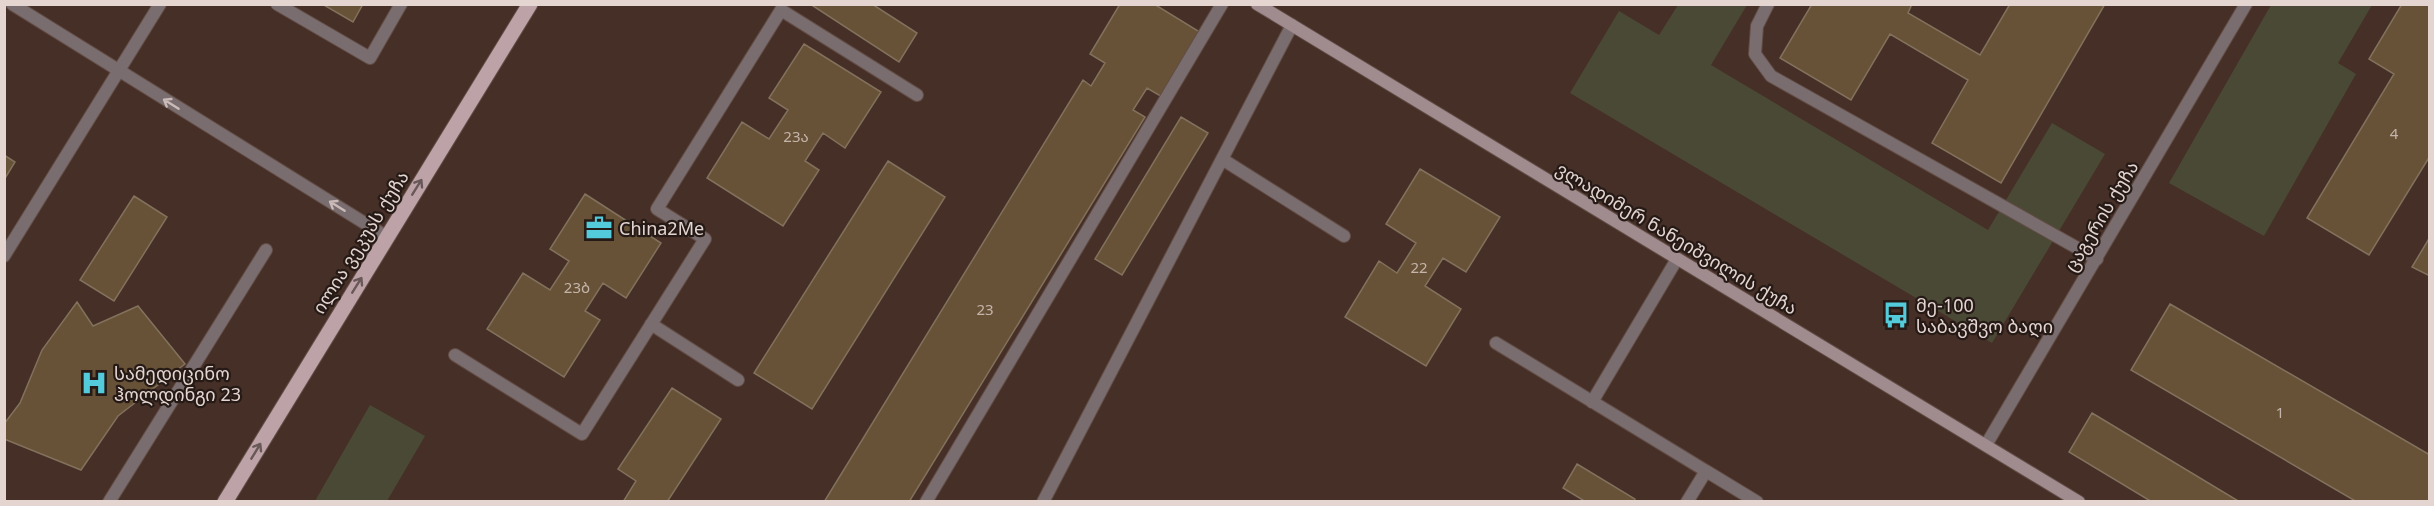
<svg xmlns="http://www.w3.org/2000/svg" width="2434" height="506" viewBox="0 0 2434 506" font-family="'Noto Sans','Noto Sans Georgian',sans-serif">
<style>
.green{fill:#4a4935}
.building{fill:#675238;stroke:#82715c;stroke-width:1.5}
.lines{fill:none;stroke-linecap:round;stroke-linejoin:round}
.lane-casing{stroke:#624d45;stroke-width:14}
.street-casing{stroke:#624d45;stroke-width:14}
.secondary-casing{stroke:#624d45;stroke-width:14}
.primary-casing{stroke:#624d45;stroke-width:17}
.lane{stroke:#7a6d6f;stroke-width:12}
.street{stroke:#7a6d6f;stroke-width:12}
.secondary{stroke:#a08b8f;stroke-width:12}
.primary{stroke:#bda3a8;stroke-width:15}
.oneway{stroke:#cabbb8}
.oneway2{stroke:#695858}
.labels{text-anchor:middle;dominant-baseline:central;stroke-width:4.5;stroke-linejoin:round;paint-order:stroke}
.number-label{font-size:15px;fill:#c5b4aa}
.street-label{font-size:18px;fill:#e4d5d0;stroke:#251a16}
.poi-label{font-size:18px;fill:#e4d5d0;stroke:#251a16;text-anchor:start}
</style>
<rect width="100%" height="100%" fill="#462f27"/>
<path class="green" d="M1678 5H1747L1711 65 1988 230 2052 123 2105 154 1992 343 1570 93 1619 11 1659 35Z
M2271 5H2372L2338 63 2356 74 2264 236 2169 183Z
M370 405 425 436 387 501H315Z"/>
<path class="building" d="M322 4H363L353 22Z
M810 4H872L917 33 899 62Z
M1120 4H1154L1203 34 1164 98 1147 88 1133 110 1145 117 909 502H824L1083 80 1091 86 1105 63 1090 54Z
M1812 4H1912L1908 13 1980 55 2010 4H2105L2001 183 1932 143 1968 80 1890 34 1851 100 1780 58Z
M2402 4H2430V156L2369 255 2307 218 2394 74 2369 59Z
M804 44 881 92 845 148 823 133 805 161 819 170 783 226 707 178 742 122 769 139 788 110 769 98Z
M1181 117 1208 133 1122 275 1095 259Z
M4 155 15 162 4 180Z
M888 161 945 197 812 409 754 373Z
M1420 169 1500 217 1466 272 1443 258 1425 286 1461 309 1426 366 1345 317 1379 261 1397 273 1416 243 1386 224Z
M585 194 661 243 626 298 603 283 585 311 600 320 564 377 487 329 523 273 550 290 569 261 550 249Z
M134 196 167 217 114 301 80 280Z
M2430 237V276L2412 267Z
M77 302 93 326 138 306 185 364 118 416 81 470 4 439V424L20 403 42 350Z
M2170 304 2430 455V502H2357L2131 370Z
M672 388 721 419 667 502H623L636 481 618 469Z
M2092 413 2240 502H2152L2069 452Z
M1577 464 1635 499 1634 502H1586L1563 488Z"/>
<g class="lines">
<g class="lane-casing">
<path id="lane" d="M277 4 370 58 401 4
M1768 4 1757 26 1755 54 1771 76 2097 259
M1222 159 1344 236
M4 256 160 4
M651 324 738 380
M1496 343 1706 471 1687 502
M455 355 582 434 705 239 657 209 781 10 917 95
M1592 402 1677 259
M1706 471 1757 502
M109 502 266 250
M926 502 1222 4
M1043 502 1292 25"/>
</g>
<g class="street-casing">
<path id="street" d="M12 4 387 237
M1986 445 2246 4"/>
</g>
<g class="secondary-casing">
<path id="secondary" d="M1257 4 2079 502"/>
</g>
<g class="primary-casing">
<path id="primary" d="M225 502 530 4"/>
</g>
<use href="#lane" class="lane"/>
<use href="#street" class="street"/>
<use href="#secondary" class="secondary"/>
<use href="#primary" class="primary"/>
</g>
<defs><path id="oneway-shaft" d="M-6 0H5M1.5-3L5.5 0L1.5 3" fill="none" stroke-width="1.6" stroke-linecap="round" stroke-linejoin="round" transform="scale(1.5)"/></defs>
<g class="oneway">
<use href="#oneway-shaft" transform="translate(171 104) rotate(-148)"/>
<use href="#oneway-shaft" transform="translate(337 206) rotate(-148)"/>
</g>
<g class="oneway2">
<use href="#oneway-shaft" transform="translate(417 187) rotate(-58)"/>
<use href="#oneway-shaft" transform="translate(357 285) rotate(-58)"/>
<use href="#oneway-shaft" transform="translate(256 451) rotate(-59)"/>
</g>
<defs>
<g id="office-bare" transform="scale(2.07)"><path d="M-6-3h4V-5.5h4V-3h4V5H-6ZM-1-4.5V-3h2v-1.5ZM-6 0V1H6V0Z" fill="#53cbda" stroke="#251a16" stroke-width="2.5" paint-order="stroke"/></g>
<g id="bus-bare" transform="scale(2.07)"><path d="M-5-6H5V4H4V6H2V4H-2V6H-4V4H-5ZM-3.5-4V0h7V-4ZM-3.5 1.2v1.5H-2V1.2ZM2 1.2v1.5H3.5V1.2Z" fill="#53cbda" stroke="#251a16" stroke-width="2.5" paint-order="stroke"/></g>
<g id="hospital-bare" transform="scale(2.07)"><path d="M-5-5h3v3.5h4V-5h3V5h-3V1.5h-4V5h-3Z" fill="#53cbda" stroke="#251a16" stroke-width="2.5" paint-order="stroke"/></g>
</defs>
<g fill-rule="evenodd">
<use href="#office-bare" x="599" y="228"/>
<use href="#bus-bare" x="1896" y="315"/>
<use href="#hospital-bare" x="94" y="383"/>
</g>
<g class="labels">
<g class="number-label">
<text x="2394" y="133">4</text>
<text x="796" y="136">23ა</text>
<text x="1419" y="267">22</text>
<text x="577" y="287">23ბ</text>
<text x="985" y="309">23</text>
<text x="2280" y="412">1</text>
</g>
<g class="street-label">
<text transform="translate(2101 216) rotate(-59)">ცაგერის ქუჩა</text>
<text transform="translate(1677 238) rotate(31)">ვლადიმერ ნანეიშვილის ქუჩა</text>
<text transform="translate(360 242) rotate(-58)">ილია ვეკუას ქუჩა</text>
</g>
<g class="poi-label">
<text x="619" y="228">China2Me</text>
<text x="1916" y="305">მე-100<tspan x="1916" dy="21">საბავშვო ბაღი</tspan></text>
<text x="114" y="373">სამედიცინო<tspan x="114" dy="21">ჰოლდინგი 23</tspan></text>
</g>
</g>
<rect width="2434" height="506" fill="none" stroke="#e4d5d0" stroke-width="12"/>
</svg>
